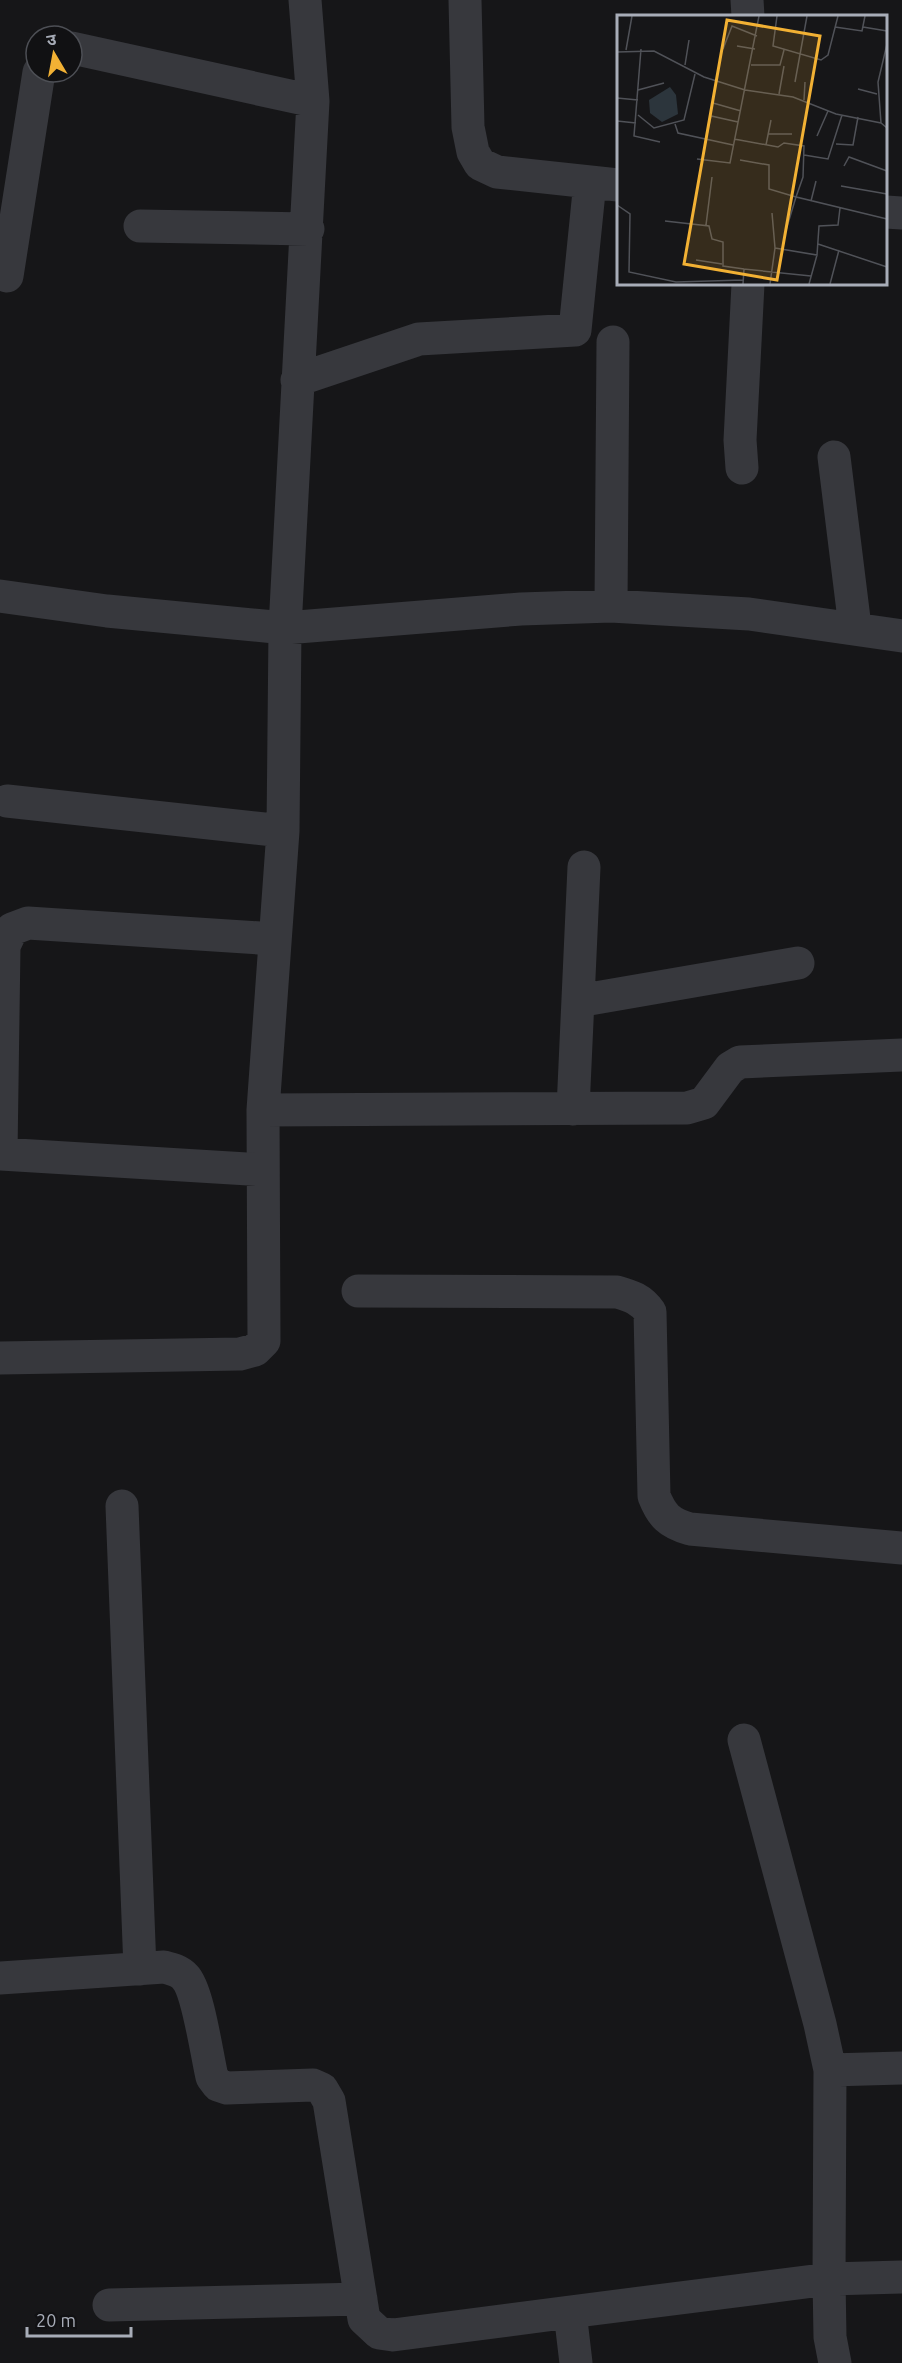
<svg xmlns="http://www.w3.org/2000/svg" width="902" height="2363" viewBox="0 0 902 2363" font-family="Ubuntu,'Noto Sans Devanagari',sans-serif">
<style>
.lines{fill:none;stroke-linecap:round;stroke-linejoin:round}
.minor{stroke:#37383d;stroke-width:33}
.inset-road{fill:none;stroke:#505258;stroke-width:1.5}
.view{fill:#f2b134;fill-opacity:0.15;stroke:#f2b134;stroke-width:3}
.inset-edge{fill:none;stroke:#a8adb8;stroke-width:3}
</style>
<rect width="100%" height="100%" fill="#161618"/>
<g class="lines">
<path class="minor" d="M465 0 468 127 473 152 480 164 497 172 618 185
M747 0 748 16
M72 48 313 101
M886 212 902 213
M140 226 308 229
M7 276 39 72
M297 380 419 339 575 330 590 182
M834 457 855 627
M742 468 740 440 748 284
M0 596 107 611 285 628 521 609 611 606 749 614 902 636
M611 606 613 342
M7 801 283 831
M578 1001 798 963
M573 1109 584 867
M263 1110 687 1108 704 1103 730 1068 740 1062 902 1055
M0 1154 263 1170
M1 1154 4 946 12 929 28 923 275 939
M358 1291 617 1292C631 1296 641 1299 650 1312L654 1496C662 1516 669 1523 690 1529L902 1548
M0 1358 240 1354 255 1350 264 1341 263 1110 283 831 285 628 313 101 305 0
M122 1506 140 1969
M744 1740 820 2024 830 2070 829 2279 830 2337 835 2363
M0 1978 164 1967C172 1969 180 1971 185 1977 198 1990 207 2056 212 2077L218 2085 227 2088 313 2085 322 2089 329 2101 364 2319 379 2333 393 2335 570 2312
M830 2070 902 2068
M109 2305 361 2299
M576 2363 570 2312 829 2279 902 2277"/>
</g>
<g transform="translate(617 15)">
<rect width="270" height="270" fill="#161618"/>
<path d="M53 72 59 80 61 99 45 107 33 98 32 85Z" fill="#2c353c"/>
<path class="inset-road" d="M160 1 156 31 204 45 211 40 221 1M218 12 245 16 248 1M246 12 270 16M120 31 138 34M24 34 17 121 43 127M106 34 115 11 140 21M9 35 15 1M0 37 37 36 87 62 128 75 176 82 219 99 264 108 270 113M68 50 72 25M134 50H163L167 35M178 67 190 1M241 74 260 79M21 75 47 68M162 79 167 51M0 83 21 85M187 85 188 67M96 88 124 96M21 100 37 113 67 105 78 59M0 106 19 108M264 108 261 67 270 29M58 109 61 118 116 130M151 119H175M200 121 211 96M89 124 94 101 121 107M117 124 161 132 167 128 187 131 186 162 179 182 152 174V150L123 145M219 129 236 130 241 102M149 130 154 105M187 140 211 144 225 100M80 144 113 148 142 1M227 151 232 142 270 156M224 171 270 179M194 186 199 166M0 190 13 199 12 257 59 267 126 265M48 206 92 211 95 224 106 227V251L127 254M89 210 95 162M169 215 179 182 270 204M201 229 270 252M158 233 200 240 202 211 221 210 223 193M79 245 105 249M126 269 127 254 194 261M153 269 158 233 155 198M192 269 200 240M213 269 222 235"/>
<path class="view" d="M110 5 203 21 160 265 67 249Z"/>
<rect width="270" height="270" class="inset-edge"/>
</g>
<g transform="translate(54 54) rotate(350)"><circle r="28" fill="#111113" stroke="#4d4f55" stroke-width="1.5"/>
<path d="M0-4.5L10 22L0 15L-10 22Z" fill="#f2b134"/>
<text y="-9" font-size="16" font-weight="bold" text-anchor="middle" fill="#a8adb8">उ</text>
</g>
<path d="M27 2327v9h104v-9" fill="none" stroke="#a8adb8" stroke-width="3"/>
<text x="36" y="2327" font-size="18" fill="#a8adb8" stroke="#111113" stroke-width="4.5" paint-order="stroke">20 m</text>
</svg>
